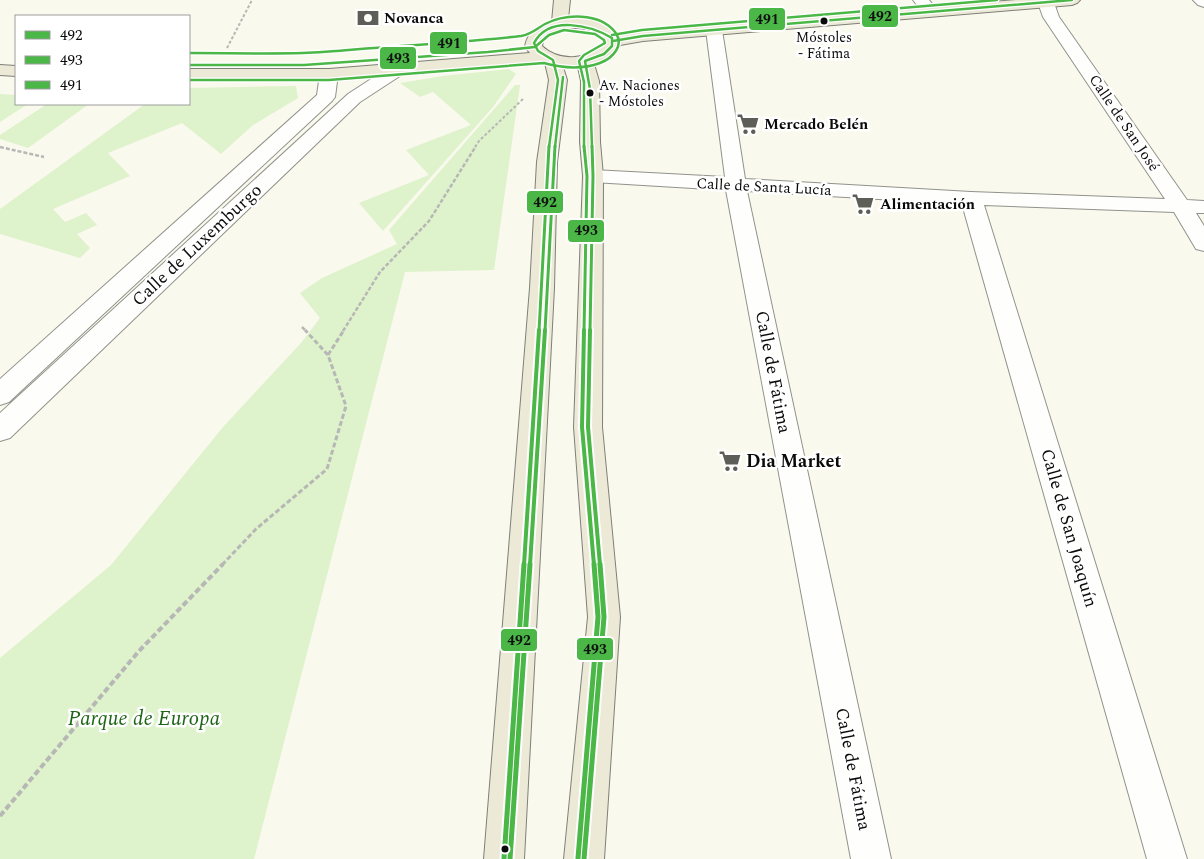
<svg xmlns="http://www.w3.org/2000/svg" width="1204" height="859" viewBox="0 0 1204 859" font-family="Spectral,serif">
<style>
.green{fill:#def2cb}
.lines{fill:none;stroke-linecap:round;stroke-linejoin:round}
.minor-casing{stroke:#92928c;stroke-width:2}
.major-casing{stroke:#7f7f7a;stroke-width:2}
.path-far3{stroke:#b7b7b5;stroke-width:2;stroke-dasharray:3 2;stroke-linecap:butt}
.path-far2{stroke:#b7b7b5;stroke-width:2.5;stroke-dasharray:4 2;stroke-linecap:butt}
.path-far1{stroke:#b7b7b5;stroke-width:3;stroke-dasharray:5 2.5;stroke-linecap:butt}
.path{stroke:#b7b7b5;stroke-width:4;stroke-dasharray:6 3;stroke-linecap:butt}
.minor{fill:#fefefc;fill-rule:evenodd}
.major{fill:#ece9d6;fill-rule:evenodd}
.bus-1-far3-casing{stroke:#fff;stroke-width:5}
.bus-1-far2-casing{stroke:#fff;stroke-width:6}
.bus-1-far1-casing{stroke:#fff;stroke-width:8}
.bus-1-casing{stroke:#fff;stroke-width:9}
.bus-2-far3-casing{stroke:#fff;stroke-width:5}
.bus-2-far2-casing{stroke:#fff;stroke-width:6}
.bus-2-far1-casing{stroke:#fff;stroke-width:8}
.bus-2-casing{stroke:#fff;stroke-width:9}
.bus-3-casing{stroke:#fff;stroke-width:5}
.bus-1-far3{stroke:#4ab747;stroke-width:2.5}
.bus-1-far2{stroke:#4ab747;stroke-width:3}
.bus-1-far1{stroke:#4ab747;stroke-width:4}
.bus-1{stroke:#4ab747;stroke-width:5}
.bus-2-far3{stroke:#4ab747;stroke-width:2.5}
.bus-2-far2{stroke:#4ab747;stroke-width:3}
.bus-2-far1{stroke:#4ab747;stroke-width:4}
.bus-2{stroke:#4ab747;stroke-width:5}
.bus-3{stroke:#4ab747;stroke-width:2.5}
.bus-dot{fill:#0a0a0a;stroke:#fff;stroke-width:2}
.labels{text-anchor:middle;dominant-baseline:central;stroke-width:5;stroke-linejoin:round;paint-order:stroke}
.far-bus-label{font-size:14px;fill:#0a0a0a;stroke:#fff}
.far-poi-label{font-size:15px;font-weight:bold;fill:#0a0a0a;stroke:#fff;text-anchor:start}
.far-street-label{font-size:15px;fill:#0a0a0a;stroke:#fff}
.street-label{font-size:18px;fill:#0a0a0a;stroke:#fff}
.poi-label{font-size:18px;font-weight:bold;fill:#0a0a0a;stroke:#fff;text-anchor:start}
.near-park-label{font-size:21px;font-style:italic;fill:#1f6517;stroke:#fff}
.line-badge{stroke:#fff;stroke-width:2}
.pale-badge-label{font-size:14px;text-anchor:middle;font-weight:bold;fill:#111}
</style>
<rect width="100%" height="100%" fill="#faf9ed"/>
<path class="green" d="M509 69 516 74 493 107 383 231 359 203 429 175 406 150 471 125 433 92 420 97 400 83 443 76Z
M515 85H520L494 270 405 272 254 859H0V658L111 565 223 427 301 343 320 318 300 293 322 278 397 244 389 230Z
M296 86 298 98 253 125 221 154 182 123 108 153 130 176 53 209 65 222 86 213 97 225 77 234 90 248 80 258 0 234V209L145 104H189V88Z
M0 94 16 95V104H28L0 122Z
M47 104H89L28 148 0 139V135Z"/>
<g class="lines">
<g class="minor-casing">
<path id="minor" d="M913 0H929L938 11 936 14H924Z
M1037 0H1053L1059 17 1187 200 1204 201V213H1196L1204 226V251L1196 249 1174 212 984 205 1187 859H1147L962 204 747 191 891 859H851L726 190 593 182 586 180 583 176 586 172 593 170 725 177 706 30 708 27H720L722 30 745 179 971 192 1165 199 1043 17Z
M1193 0H1204V7L1198 5Z
M400 63 406 64 409 68 406 72 360 102 10 438 0 441V413L348 94 394 64Z
M329 69 335 70 338 74 335 97 332 101 9 402 0 405V379L317 95 320 74 323 70Z"/>
</g>
<g class="major-casing">
<path id="major" d="M554 0H570L568 19C584 17 609 21 618 35L643 31 1016 0H1080L1077 3 1072 5 643 41 620 45C617 55 604 61 594 64L599 81 600 142 603 176 602 427 620 617 604 859H564L588 617 574 427 583 176 580 142 581 81 578 67H563L567 80 557 162 554 288 524 859H484L530 288 537 162 549 80 545 63 329 79H189V69H329L530 53 525 47C527 32 538 26 552 22ZM575 28C587 29 604 30 604 45 586 60 559 62 542 46 544 30 562 29 575 28Z
M0 65 16 66V76L0 75Z"/>
</g>
<path class="path-far3" d="M227 48 252 0
M475 147 479 141 524 98"/>
<path class="path-far2" d="M0 147 44 157
M302 327 306 331
M343 331 380 272 429 221 476 146"/>
<path class="path-far1" d="M328 355 344 330
M222 565 256 529 327 469 346 406 328 355 305 330"/>
<path class="path" d="M0 816 139 651 223 564"/>
<use href="#minor" class="minor"/>
<use href="#major" class="major"/>
<g class="bus-1-far3-casing">
<path id="bus-1-far3" d="M613 41 643 36 1072 0
M549 147 558 80 553 60 538 51 534 43C549 15 590 25 612 38V46L604 54 585 61 590 89 592 147"/>
</g>
<g class="bus-1-far2-casing">
<path id="bus-1-far2" d="M539 331 549 146
M590 331 593 176 592 146"/>
</g>
<g class="bus-1-far1-casing">
<path id="bus-1-far1" d="M590 330 588 427 600 565
M524 565 539 330"/>
</g>
<g class="bus-1-casing">
<path id="bus-1" d="M504 859 524 564
M584 859 604 617 600 564"/>
</g>
<g class="bus-2-far3-casing">
<path id="bus-2-far3" d="M189 65H304L488 52 535 47 549 35 564 30 595 34 604 40 605 43 584 55 579 61 584 82V147
M555 147 563 77"/>
</g>
<g class="bus-2-far2-casing">
<path id="bus-2-far2" d="M545 331 555 146
M584 331 587 176 584 146"/>
</g>
<g class="bus-2-far1-casing">
<path id="bus-2-far1" d="M584 330 582 427 594 565
M530 565 545 330"/>
</g>
<g class="bus-2-casing">
<path id="bus-2" d="M578 858 598 617 594 564
M510 859 530 564"/>
</g>
<g class="bus-3-casing">
<path id="bus-3" d="M612 35 642 30 997 0
M189 53C227 53 265 54 303 53 330 52 358 49 386 47 431 44 476 41 521 36 532 34 536 29 545 24 565 14 599 12 615 32 625 45 613 58 600 63 581 70 562 68 544 63L329 80H189"/>
</g>
<use href="#bus-1-far3" class="bus-1-far3"/>
<use href="#bus-1-far2" class="bus-1-far2"/>
<use href="#bus-1-far1" class="bus-1-far1"/>
<use href="#bus-1" class="bus-1"/>
<use href="#bus-2-far3" class="bus-2-far3"/>
<use href="#bus-2-far2" class="bus-2-far2"/>
<use href="#bus-2-far1" class="bus-2-far1"/>
<use href="#bus-2" class="bus-2"/>
<use href="#bus-3" class="bus-3"/>
</g>
<defs>
<g id="bank-bare" transform="scale(1.725)"><path d="M-6-4H6V4H-6ZM0-2.3a2.3 2.3 0 1 0 0 4.6a2.3 2.3 0 1 0 0-4.6Z" fill="#5e5e59" stroke="#fff" stroke-width="2.5" paint-order="stroke"/></g>
<g id="supermarket-bare" transform="scale(1.725)"><path d="M-6-5.5h2.5l.6 2H6L4.5 2H-2.5L-4.4-4H-6ZM-1.5 3.2a1.3 1.3 0 1 0 .1 0ZM3 3.2a1.3 1.3 0 1 0 .1 0Z" fill="#5e5e59" stroke="#fff" stroke-width="2.5" paint-order="stroke"/></g>
</defs>
<g fill-rule="evenodd">
<use href="#bank-bare" x="368" y="18"/>
<use href="#supermarket-bare" x="748" y="124"/>
<use href="#supermarket-bare" x="863" y="204"/>
<use href="#supermarket-bare" x="730" y="461"/>
</g>
<g class="bus-dot">
<circle cx="824" cy="21" r="4.5"/>
<circle cx="590" cy="93" r="4.5"/>
<circle cx="505" cy="849" r="4.5"/>
</g>
<g class="labels">
<g class="far-bus-label">
<text x="824" y="37">Móstoles<tspan x="824" dy="16">- Fátima</tspan></text>
<text x="599" y="85" text-anchor="start">Av. Naciones<tspan x="599" dy="16">- Móstoles</tspan></text>
</g>
<g class="far-poi-label">
<text x="384" y="18">Novanca</text>
<text x="764" y="124">Mercado Belén</text>
<text x="880" y="204">Alimentación</text>
</g>
<g class="far-street-label">
<text transform="translate(1124 123) rotate(56)">Calle de San José</text>
<text transform="translate(764 187) rotate(3)">Calle de Santa Lucía</text>
</g>
<g class="street-label">
<text transform="translate(197 245) rotate(-43)">Calle de Luxemburgo</text>
<text transform="translate(773 372) rotate(79)">Calle de Fátima</text>
<text transform="translate(1069 528) rotate(74)">Calle de San Joaquín</text>
<text transform="translate(853 769) rotate(79)">Calle de Fátima</text>
</g>
<g class="poi-label">
<text x="746" y="461">Dia Market</text>
</g>
<g class="near-park-label">
<text x="144" y="719">Parque de Europa</text>
</g>
</g>
<g class="line-badge">
<rect x="861" y="4" width="38" height="24" rx="5" fill="#4ab747"/>
<rect x="748" y="7" width="38" height="24" rx="5" fill="#4ab747"/>
<rect x="429" y="31" width="39" height="24" rx="5" fill="#4ab747"/>
<rect x="379" y="46" width="38" height="24" rx="5" fill="#4ab747"/>
<rect x="526" y="190" width="38" height="24" rx="5" fill="#4ab747"/>
<rect x="567" y="219" width="38" height="24" rx="5" fill="#4ab747"/>
<rect x="500" y="628" width="38" height="24" rx="5" fill="#4ab747"/>
<rect x="576" y="637" width="38" height="24" rx="5" fill="#4ab747"/>
</g>
<g class="pale-badge-label">
<text x="880" y="21">492</text>
<text x="767" y="24">491</text>
<text x="449" y="48">491</text>
<text x="398" y="63">493</text>
<text x="545" y="207">492</text>
<text x="586" y="235">493</text>
<text x="519" y="645">492</text>
<text x="595" y="654">493</text>
</g>
<rect x="15" y="15" width="175" height="90" fill="#ffffff" stroke="#9d9d9d"/>
<rect x="25" y="31" width="25" height="8" fill="#4ab747" stroke="#9d9d9d"/>
<text x="60" y="40" font-size="15" fill="#0a0a0a">492</text>
<rect x="25" y="56" width="25" height="8" fill="#4ab747" stroke="#9d9d9d"/>
<text x="60" y="65" font-size="15" fill="#0a0a0a">493</text>
<rect x="25" y="81" width="25" height="8" fill="#4ab747" stroke="#9d9d9d"/>
<text x="60" y="90" font-size="15" fill="#0a0a0a">491</text>
</svg>
